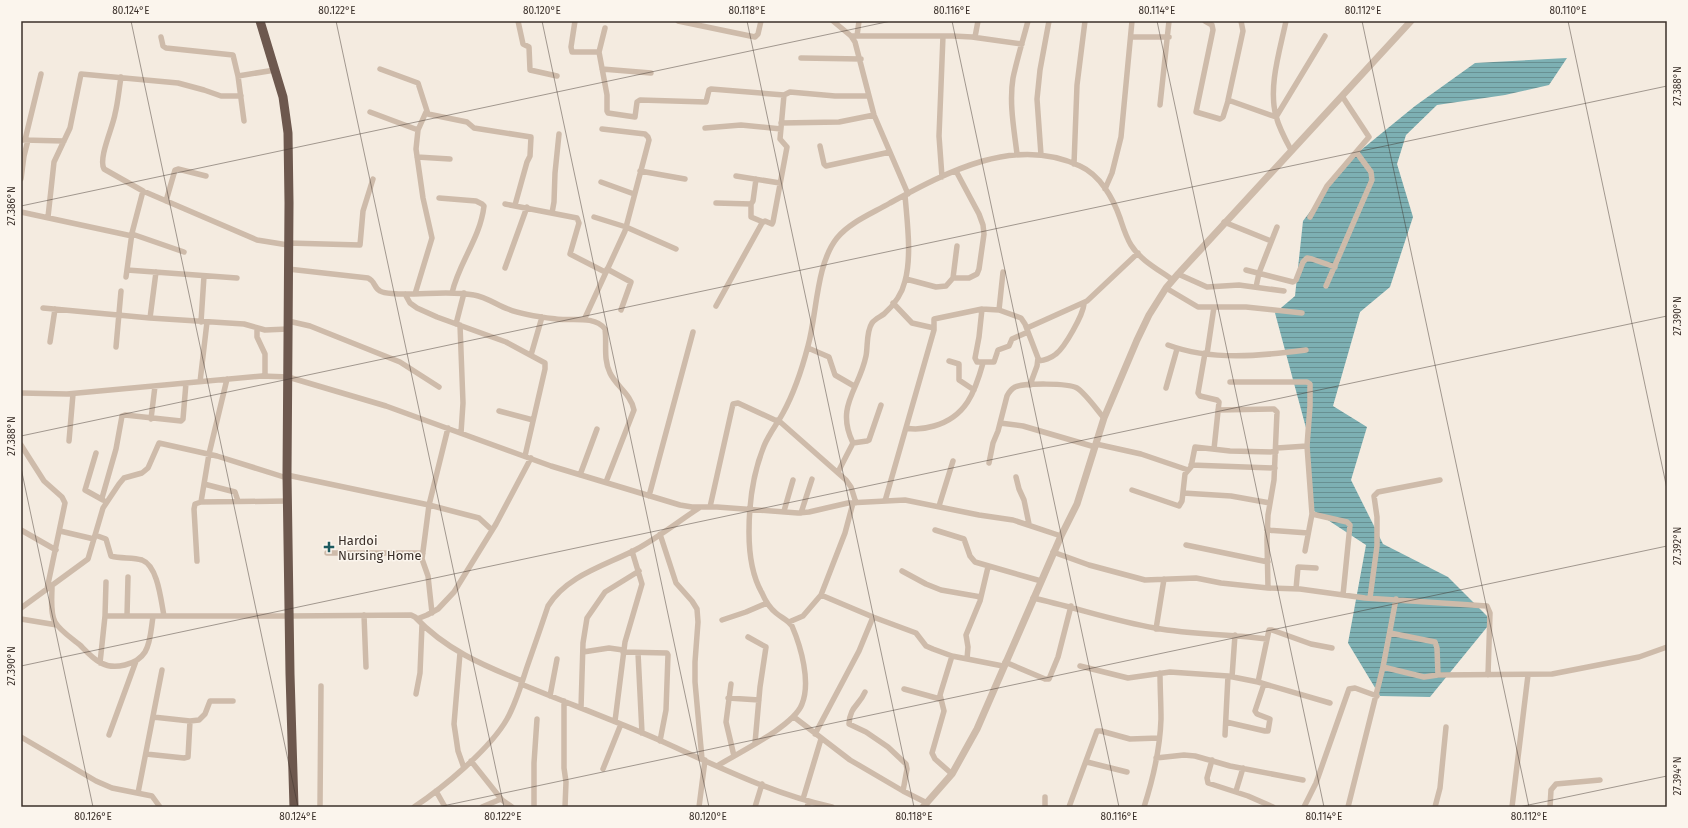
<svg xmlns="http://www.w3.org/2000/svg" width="1688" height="828" viewBox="0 0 1688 828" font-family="'Fira Sans',sans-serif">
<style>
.water{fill:url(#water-rules)}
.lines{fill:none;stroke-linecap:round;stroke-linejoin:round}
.minor{stroke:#cebbaa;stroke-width:5.5}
.tertiary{stroke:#cebbaa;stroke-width:7}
.trunk{stroke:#6d584e;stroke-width:9}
.ticks{fill:none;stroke:#3b302a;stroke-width:1;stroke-opacity:0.45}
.poi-dot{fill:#1d5a5f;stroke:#fbf5ed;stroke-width:1.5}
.labels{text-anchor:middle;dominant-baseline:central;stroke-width:3;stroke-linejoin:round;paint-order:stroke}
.poi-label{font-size:13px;fill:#3b302a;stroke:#fbf5ed;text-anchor:start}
.neatline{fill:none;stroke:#3b302a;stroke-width:1.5}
.ticks-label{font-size:10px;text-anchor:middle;fill:#3b302a}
</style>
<defs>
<pattern id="water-rules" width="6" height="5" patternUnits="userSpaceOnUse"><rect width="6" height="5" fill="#7db0b3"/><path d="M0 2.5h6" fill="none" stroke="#689092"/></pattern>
</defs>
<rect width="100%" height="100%" fill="#f4ebe0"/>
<path class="water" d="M1567 58 1549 85 1505 95 1437 105 1406 135 1397 164 1413 217 1390 287 1360 312 1333 406 1367 427 1351 480 1383 544 1448 577 1492 621 1430 697 1380 696 1348 643 1366 545 1311 509 1309 439 1275 313 1295 296 1303 221 1350 159 1415 106 1475 63Z"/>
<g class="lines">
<path class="minor" d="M518 21 523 44 529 47 530 70 557 76
M575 21 571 47 572 52H599L605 28
M678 21 755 37 758 34 761 21
M833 21 851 36 855 42 874 115 908 194
M1205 21 1212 25 1213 30 1196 112 1220 119 1223 117 1228 101
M1241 21 1243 31 1228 100 1276 117 1325 36
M1286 21C1280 50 1268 87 1276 116 1279 128 1285 139 1291 150
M851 36H953L972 37 1022 44
M857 36 859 21
M161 37 163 46 166 48 233 55 238 76 244 121
M975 37 978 21
M1131 37H1169
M599 52 607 95V111L608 113 635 117 637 102 640 100 706 102 709 90 711 89 784 95
M801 58 861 59
M380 69 418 83 428 114 467 122 474 128 531 137 530 156 527 162 515 205
M602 69 651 73
M238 76 275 70
M121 77C119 89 118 102 115 114 113 127 98 158 104 169L143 191 257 240 288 245
M1160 105 1169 21
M370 112 418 130
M781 123 839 122 874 115
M705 128 741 125 781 129
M23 140 64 141
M25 140 41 74
M820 146 824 164 826 166 890 152
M1017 154C1014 129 1009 103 1013 78 1017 59 1023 40 1028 21
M1041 155 1037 99 1040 70 1049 21
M417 157 450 159
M1074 164 1077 85 1085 21
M640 171 685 179
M736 176 780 183
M942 177 939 136 943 36
M21 179 24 156 28 140
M601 182 634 194
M1105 189 1112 173 1121 137 1132 21
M439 198 476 201 482 204 484 206C480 239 459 262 452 293
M166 201 175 170 178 169 206 176
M716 203 751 204 753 201 756 179
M505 204 577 218 579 223 570 254 605 272
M751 204V217L763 222
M21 212 132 236
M552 213 554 202 555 173 559 134
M48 217 54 162 70 128 81 74 178 83 204 90 221 96H241
M594 217 626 227 676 249
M1310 217 1327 186 1369 137 1342 96
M1224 222 1271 241
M132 234 184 252
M288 243 360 245 363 211 373 179
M505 268 527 207
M288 269 368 278C375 281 374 288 380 291 385 294 392 293 398 294 423 295 449 290 474 295 486 297 497 305 508 309 523 315 540 317 556 319 570 321 595 315 605 329 607 343 603 359 610 373 616 386 631 394 634 410L606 482
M607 269 631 282 621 310
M127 270 237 278
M1246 270 1293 282 1296 280 1303 262 1307 258 1312 259 1335 267
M1178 274 1207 287 1239 285 1284 291
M126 277 132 233 143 191
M953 278H969L977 274 979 269 984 234 983 225 979 214 956 171
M906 279 936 287 946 286 953 278 957 246
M1326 286 1372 180 1371 172 1357 153
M1256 287 1259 273 1277 227
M1166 288 1198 307H1246L1302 313
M405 294 410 303 417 308 437 317 506 342 545 363V369L525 456
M415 294 432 238 423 198 416 149 418 130 426 112
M893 303 912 323 934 328
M716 306 762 223 765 221 772 224 773 222 787 147 780 139 784 95 790 92 835 96H869
M43 308 150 318 244 324 265 330 288 329
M982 309 979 337 975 358 977 362H994L998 350 1009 346 1012 339 1028 332
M999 310 1003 272
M150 318 156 272
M584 320 625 231 649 140 648 137 645 134 602 129
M288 321 310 326 400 362 439 387
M201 322 204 276
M456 324 464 293
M460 325 463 403 461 433
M257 328V337L265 354V376
M1027 328 1087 301 1138 253
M50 342 55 309
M1168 345C1211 361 1261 356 1306 350
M116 347 121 291
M808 348 829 357 835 375 854 386
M1205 353 1198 393 1200 396 1217 400 1219 402 1214 449
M1207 354 1214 307
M531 355 542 317
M949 361 959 364V380L974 390
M1038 361C1045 360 1050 359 1056 354 1065 347 1083 315 1084 304
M200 382 207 322
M1230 382H1307L1310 384V406L1307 446 1312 514 1305 551
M1166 388 1177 349
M21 393 67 394 262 376 288 377 386 406 551 466 680 505 692 507H717L798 513 809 512 848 503 905 500 979 515 1013 520 1061 536
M1218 410 1274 409 1277 412 1274 480 1268 515 1267 540 1268 588
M499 411 533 420
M151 419 155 386
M778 420 846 480 851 487 856 503
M1000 423 1023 426 1095 447
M906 428C916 430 924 429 934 426 966 417 975 392 983 363
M69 441 73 394
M853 443C835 406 859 390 866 356 868 346 866 332 872 323 875 319 880 317 884 314 894 305 902 294 905 281 912 256 907 221 905 195
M1096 444 1141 454 1188 470
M21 445 44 481 62 497 65 503 47 589
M1277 448 1307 446
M96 453 85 490 103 500
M989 463 993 443 998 431 1007 396C1009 392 1011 389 1015 387 1025 383 1068 383 1077 388 1086 394 1097 410 1104 418
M1191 465 1275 468
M838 472 853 443 867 441 869 440 881 405
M287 475 429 505 479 518 492 530
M580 475 597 429
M1016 477 1019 489 1024 500 1029 524
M204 484 235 492 238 501
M1132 490 1179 506 1182 501 1185 474 1191 467 1195 447 1230 451 1276 452
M1183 493 1231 496 1270 503
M649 496 693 332
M102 498 116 449 122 416 125 415 181 421 183 419 186 383
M885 501 934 330V319L982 309 999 310 1021 318 1025 324 1038 358 1037 366 1030 385
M201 502 209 454 227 379
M939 506 953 461
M710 507 733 404 738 403 777 421
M784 511 793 480
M801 513 812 479
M1312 514 1347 522 1350 525 1343 595
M21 530 56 550
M935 530 964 539 970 556 975 562 1041 581
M1267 530 1308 533
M60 531 94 539
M660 534 676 583 692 601 697 609 698 622 695 662V682L702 759
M95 535 106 539 111 556C121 559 132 557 142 560 158 566 161 601 164 616
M1186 545 1268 562
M1053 552 1089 565 1145 580 1196 578 1221 583 1268 588 1300 589 1365 598 1487 606 1490 613 1488 675
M327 553H423
M197 561 194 509 195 504 201 502 288 501
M902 571 926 584 941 590 981 597
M52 586C52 597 50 613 55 622 60 631 73 639 80 645 86 651 93 659 101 663 114 670 137 665 145 652 151 642 151 628 153 617
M1296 589 1298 567 1316 568
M821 595 873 617 916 633 926 646 933 649 952 656 1003 666
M1033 598C1074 607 1114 621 1155 628 1192 635 1229 634 1267 639
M1370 598 1377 546V517L1374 496 1378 492 1440 480
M21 608 88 559 103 508 119 484 124 478 142 473 148 468 159 443 217 456 287 478
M432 613 428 576 422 559 429 505 448 428
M364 615 366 667
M105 616H289L411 615 415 617C445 649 482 665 522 681
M127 616 128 577
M21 619 57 625
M417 619 427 615 438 609 454 592 496 524 531 458
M722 620 746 612 767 603
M789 622 803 616 821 595 845 533 853 503
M1156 629 1164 579
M1390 633 1435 642 1437 648 1438 675
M748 637 766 647 760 687 755 743
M583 652 609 648 623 650
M623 652 667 653 668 655 666 710 660 741
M460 653 454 724 458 751 464 768
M638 653 642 733
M952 656 940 695 944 711 932 753 935 759 952 774
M967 659 968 647 966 635 980 601 988 567
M1005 662 1045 679H1049L1058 657 1071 606
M100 663 105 616 106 582
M1080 666 1128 678 1170 672 1228 676 1258 682 1330 703
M1383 667 1424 677 1438 675 1552 674 1639 657 1667 647
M1232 677 1235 635
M1258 682 1269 630H1272L1311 644 1332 648
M521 684C567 703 613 720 659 740 715 765 772 794 832 807
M731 684 726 722 734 756
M904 689 940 699
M865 692C859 706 850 706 849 724L866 732 888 747 906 764 907 769 903 791
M416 694 420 673 422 625
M550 696 557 659
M728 698 759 700
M564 701V768L566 782 565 807
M581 708 583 643 587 618 605 592 639 571
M153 717 190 721 199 720 205 714 210 701H233
M794 717 850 760 903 791 927 803
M615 721 625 642 642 584 632 551
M1226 722 1265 731H1268L1270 719 1257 714 1255 711 1264 684
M815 734 859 651 873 617
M109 735 136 661
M1225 735 1228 676
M21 737 96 781 112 788 152 796 160 807
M146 754 184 758 188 757 190 721
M1156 758 1184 755 1195 756 1230 766 1303 780
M1212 760 1207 778 1208 783 1248 796 1273 807
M471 761 502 800 512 807
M1087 762 1127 772
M717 766C738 753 794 726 802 704 811 682 801 647 792 626 788 620 782 618 776 613 770 608 765 600 762 593 751 574 749 553 749 532 749 503 753 473 764 446 769 434 777 424 783 413 794 393 802 369 808 346 817 314 816 264 837 238 850 222 873 213 890 203 947 172 1015 135 1080 166 1100 175 1113 198 1120 218 1123 227 1126 237 1131 245 1140 260 1159 270 1173 280
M603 769 621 724
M436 791 445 807
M1236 791 1243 768
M138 793 162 670
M803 799 821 739
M320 807 321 686
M414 807C443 788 490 749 507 719 516 703 521 685 527 667 534 647 541 627 548 606 567 575 607 565 637 549 659 537 679 521 699 508
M482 807 501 799
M534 807V763L537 719
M699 807 705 760
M755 807 762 784
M807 807 809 801
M1045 807V797
M1069 807 1097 731H1101L1130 739 1159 738
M1144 807C1153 779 1160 749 1161 719 1161 704 1160 688 1160 673
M1304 807 1316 783 1349 689 1355 688 1377 696
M1348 807 1383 667 1396 599
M1435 807 1440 788 1446 727
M1512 807 1528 675
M1550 807 1551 790 1556 784 1600 780"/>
<path class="tertiary" d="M923 807 952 774 977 729 1061 536 1077 504 1104 418 1137 340 1149 315 1166 288 1178 274 1411 21"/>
<path class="trunk" d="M260 21 283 97 288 133 289 203 287 475 290 674 294 807"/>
</g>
<path class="ticks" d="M131 21 298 807M336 21 504 807M542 21 709 807M747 21 914 807M952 21 1119 807M1157 21 1324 807M1362 21 1529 807M1568 21 1667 489M21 206 891 21M21 436 1667 86M21 468 93 807M21 666 1667 316M438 807 1667 546M1519 807 1667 776"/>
<path class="poi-dot" d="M327 541h4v4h4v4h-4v4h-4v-4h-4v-4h4z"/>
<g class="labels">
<g class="poi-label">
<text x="338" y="540">Hardoi<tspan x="338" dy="15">Nursing Home</tspan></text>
</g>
</g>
<rect width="1688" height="828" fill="none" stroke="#fbf5ed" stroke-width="44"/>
<rect x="22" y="22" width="1644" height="784" class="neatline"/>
<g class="ticks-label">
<text x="131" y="14">80.124°E</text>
<text x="337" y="14">80.122°E</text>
<text x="542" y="14">80.120°E</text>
<text x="747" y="14">80.118°E</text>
<text x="952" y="14">80.116°E</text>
<text x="1157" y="14">80.114°E</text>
<text x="1363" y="14">80.112°E</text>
<text x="1568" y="14">80.110°E</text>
<text transform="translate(1677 86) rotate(-90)" y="4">27.388°N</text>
<text transform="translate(11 206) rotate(-90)" y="4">27.386°N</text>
<text transform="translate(1677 316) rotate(-90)" y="4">27.390°N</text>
<text transform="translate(11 436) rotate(-90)" y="4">27.388°N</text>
<text transform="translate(1677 546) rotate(-90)" y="4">27.392°N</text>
<text transform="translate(11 666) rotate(-90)" y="4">27.390°N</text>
<text transform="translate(1677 776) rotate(-90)" y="4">27.394°N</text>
<text x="93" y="820">80.126°E</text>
<text x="298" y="820">80.124°E</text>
<text x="503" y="820">80.122°E</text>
<text x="708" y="820">80.120°E</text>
<text x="914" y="820">80.118°E</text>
<text x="1119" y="820">80.116°E</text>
<text x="1324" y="820">80.114°E</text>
<text x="1529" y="820">80.112°E</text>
</g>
</svg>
